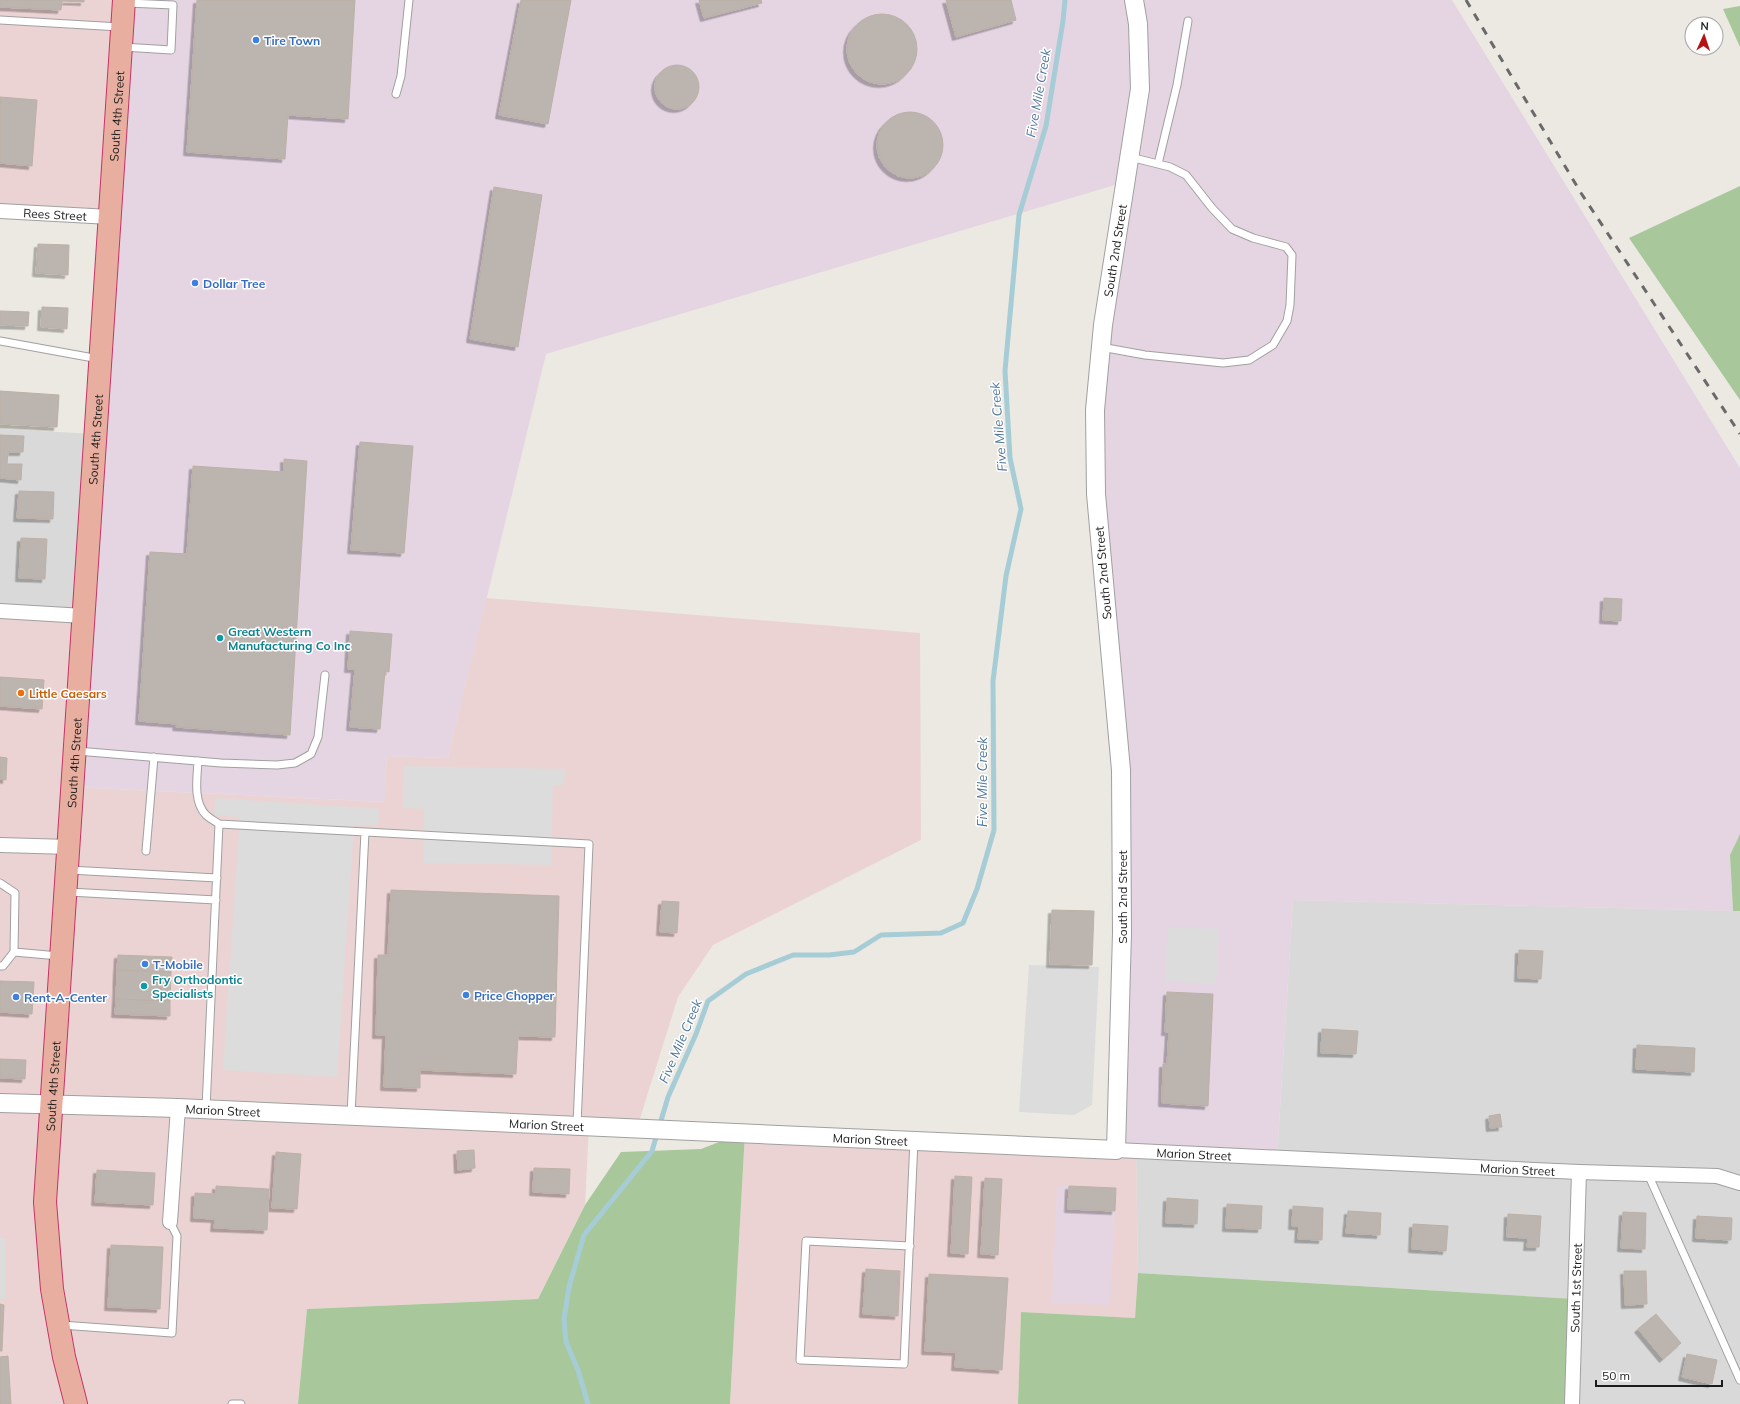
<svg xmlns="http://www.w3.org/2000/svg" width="1740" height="1404" viewBox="0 0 1740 1404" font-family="Mulish,sans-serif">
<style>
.residential{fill:#dad9d9}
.commercial{fill:#ecd3d3}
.industrial{fill:#e5d5e2}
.forest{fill:#a8c89b}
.parking{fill:#dcdcdc}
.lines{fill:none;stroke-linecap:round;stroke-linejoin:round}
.stream{stroke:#a6ccd6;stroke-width:5}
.building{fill:#bcb5af;stroke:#bcb0a6;filter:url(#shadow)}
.service-casing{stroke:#a0a0a0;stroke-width:9}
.minor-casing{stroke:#a0a0a0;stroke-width:16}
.tertiary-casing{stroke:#a0a0a0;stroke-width:20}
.trunk-casing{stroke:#c63367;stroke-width:24}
.service{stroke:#fff;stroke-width:7}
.minor{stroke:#fff;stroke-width:14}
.tertiary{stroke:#fff;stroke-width:18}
.trunk{stroke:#e8afa0;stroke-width:22}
.rail{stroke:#6a6a6a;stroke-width:3;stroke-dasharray:8 8;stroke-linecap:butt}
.shop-dot{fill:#3f7fe0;stroke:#fff;stroke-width:1.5}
.culture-dot{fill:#0f9aa8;stroke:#fff;stroke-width:1.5}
.food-dot{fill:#e8710a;stroke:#fff;stroke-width:1.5}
.labels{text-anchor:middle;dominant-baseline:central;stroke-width:3;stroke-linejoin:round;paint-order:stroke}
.shop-label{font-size:12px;font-weight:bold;fill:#366cbe;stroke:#fff;text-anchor:start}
.street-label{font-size:12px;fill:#1c1c1c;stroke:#fff}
.culture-label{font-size:12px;font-weight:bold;fill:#0d838f;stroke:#fff;text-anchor:start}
.food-label{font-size:12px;font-weight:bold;fill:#c56008;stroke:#fff;text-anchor:start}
.water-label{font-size:13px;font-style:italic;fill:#4f769b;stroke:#fff}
</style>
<defs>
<filter id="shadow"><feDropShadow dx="-3.5" dy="3.5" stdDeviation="0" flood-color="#0004"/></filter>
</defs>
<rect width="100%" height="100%" fill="#ece9e2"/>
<path class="residential" d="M0 429 96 434 84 616 0 611Z
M1293 900 1740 911V1404H1572L1575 1299 1138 1273 1136 1151 1277 1157Z"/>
<path class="commercial" d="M0 0H124L110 217 0 211Z
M486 598 920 633 921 840 713 945 678 997 637 1128 589 1125 585 1205 538 1299 307 1309 298 1404H0V611L84 616 74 787 384 802 387 756 448 758Z
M745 1132 1136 1151 1138 1273 1135 1318 1021 1312 1018 1404H730Z"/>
<path class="industrial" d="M124 0H1452L1740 468V834L1730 855 1733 911 1293 900 1277 1157 1116 1150 1122 933 1096 494 1125 182 546 354 448 758 387 756 385 802 73 787Z
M1057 1186H1069L1115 1211 1110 1305 1052 1303Z"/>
<path class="forest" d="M1740 6V47L1723 9Z
M1740 186V400L1629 238Z
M1740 834V911H1733L1730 855Z
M745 1132 730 1404H298L307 1309 538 1299 585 1205 621 1152 701 1149Z
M1138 1273 1575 1299 1572 1404H1018L1021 1312 1135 1318Z"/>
<path class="parking" d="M404 766 565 769 564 785H553L551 865 423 863 424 809 403 808Z
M215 798 380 809 378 826 354 825 337 1077 223 1070 240 817 214 815Z
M1168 927 1219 929 1216 984 1165 981Z
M1029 965 1099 967 1092 1105 1074 1115 1019 1112Z
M0 1238 6 1239 5 1299H0Z"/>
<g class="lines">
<path class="stream" d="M588 1404 578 1370 566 1342 564 1319 569 1287 584 1235 652 1151 668 1097 696 1034 708 1001 746 974 793 955H829L854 952 881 935 941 933 963 923 977 889 994 830 993 681 1006 576 1021 509 1010 458 1005 371 1019 215 1046 126 1063 21 1065 0"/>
</g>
<path class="building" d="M0 0H84V2L62 1 61 10 0 7Z
M197 0H355L348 119 288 115 285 159 187 152Z
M521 0H571L548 124 499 115Z
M699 0H761L762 3 704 18Z
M946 0H1011L1016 20 956 37Z
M847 49a35 35 0 1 1 70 0a35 35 0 1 1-70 0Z
M655 87a22 22 0 1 1 44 0a22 22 0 1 1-44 0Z
M0 97 37 100 32 166 0 163Z
M877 145a33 33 0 1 1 66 0a33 33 0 1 1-66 0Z
M494 187 542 195 518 347 470 339Z
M38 244 69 245 68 275 36 273Z
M42 307 68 308 67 329 41 327Z
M0 311 29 312 28 326 0 325Z
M0 391 59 395 57 427 0 424Z
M0 435 24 436 23 452H8L7 464H22L21 480 0 478Z
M360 442 413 446 404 553 351 550Z
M284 459 307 461 290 735 176 727 177 724 139 721 150 552 187 554 193 466 284 472Z
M19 491 54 492 53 519 17 518Z
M21 538 47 539 45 579 19 578Z
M1604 598 1622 599 1621 621 1603 620Z
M350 631 392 634 389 672 385 671 380 729 350 727 355 669H348Z
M0 677 44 680 42 709 0 706Z
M0 757 7 758 6 780 0 779Z
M391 890 559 896 555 1037 518 1036 516 1074 420 1070V1088L384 1087 386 1035H376L378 955H388Z
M662 901 679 902 677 933 660 932Z
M1052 910 1094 911 1092 965 1050 964Z
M1519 950 1543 951 1541 979 1518 978Z
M118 955 172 957 171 972 117 970Z
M117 970 171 972 170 1001 116 999Z
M0 981 34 982 32 1014 0 1012Z
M1167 992 1213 994 1208 1106 1162 1103 1163 1064H1167L1169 1032H1165Z
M116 999 170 1001V1016L115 1014Z
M1322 1029 1358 1031 1356 1054 1321 1053Z
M1637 1045 1695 1048 1694 1072 1636 1069Z
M0 1059 26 1060 25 1079 0 1078Z
M1500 1114 1502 1127 1490 1128 1489 1116Z
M474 1150 475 1168 458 1170 457 1151Z
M276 1152 301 1154 297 1209 272 1208Z
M534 1168 570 1169 569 1194 533 1192Z
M97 1170 155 1173 153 1205 95 1202Z
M955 1176 972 1177 968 1254 951 1253Z
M985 1178 1002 1179 998 1255 981 1254Z
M216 1186 269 1189 267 1230 214 1228 215 1219 194 1218 195 1193 216 1194Z
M1069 1186 1116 1188 1115 1211 1068 1209Z
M1167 1198 1198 1200 1197 1224 1166 1223Z
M1227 1204 1262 1206 1261 1229 1226 1228Z
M1293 1206 1323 1208 1322 1240 1298 1239 1299 1226H1292Z
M1348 1211 1381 1213 1380 1235 1346 1233Z
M1623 1212 1646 1213 1645 1249 1621 1248Z
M1508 1214 1541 1216 1539 1247H1527L1528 1238 1507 1237Z
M1697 1216 1732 1218 1731 1240 1696 1238Z
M1413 1224 1448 1226 1446 1251 1412 1249Z
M111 1245 163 1247 160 1309 108 1307Z
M866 1269 900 1271 898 1316 863 1314Z
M1624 1271H1646L1647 1304 1625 1305Z
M929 1274 1008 1278 1002 1370 955 1367 956 1352 925 1351Z
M0 1304 4 1305 2 1351H0Z
M1656 1314 1681 1343 1663 1359 1638 1329Z
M1687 1354 1717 1360 1712 1384 1682 1377Z
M8 1356 11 1404H0V1357Z"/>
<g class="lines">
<g class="service-casing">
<path id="service" d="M0 20 120 27
M123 47 171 50 173 5 127 3
M396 94 401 76 409 0
M1130 157 1158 164 1177 85 1188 21
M0 341 99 359
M1101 347 1145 355 1223 363 1249 360 1273 345 1287 321 1290 305 1292 255 1286 247 1253 238 1232 229 1212 208 1186 175 1170 167 1158 164
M77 751 221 763 277 765 295 763 311 754 318 737 325 675
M198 761C197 778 193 802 206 815 210 819 215 821 219 824
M146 851 154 757
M69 870 217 878
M0 883 15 893 14 952
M69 892 216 900
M0 966H3L14 952 59 956
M206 1108 219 824 589 844 577 1125
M351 1115 365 832
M1648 1174 1740 1380
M910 1246 806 1241 800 1360 904 1364 914 1140
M61 1325 172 1333 177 1236 170 1222
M232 1404H241"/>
</g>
<g class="minor-casing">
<g id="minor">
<path id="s1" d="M0 211 110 217"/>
<path d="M0 611 84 616"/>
<path d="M0 845 70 847"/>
<path id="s2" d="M1116 1150 1579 1172 1717 1176 1740 1183"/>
<path d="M170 1222 178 1108"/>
<path id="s3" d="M1572 1404 1579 1172"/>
</g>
</g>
<g class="tertiary-casing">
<g id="tertiary">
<path id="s4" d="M0 1103 178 1108 1116 1150 1122 933 1121 770 1096 494 1095 410 1103 325 1140 89 1138 24 1134 0"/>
</g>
</g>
<g class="trunk-casing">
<g id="trunk">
<path id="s5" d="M76 1404 64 1357 52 1289 45 1202 124 0"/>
</g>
</g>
<use href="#service" class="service"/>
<use href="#minor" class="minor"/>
<use href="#tertiary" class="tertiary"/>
<use href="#trunk" class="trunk"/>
<path class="rail" d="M1466 0 1581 193 1740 434"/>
</g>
<g class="shop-dot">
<circle cx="256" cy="40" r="4"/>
<circle cx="195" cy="283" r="4"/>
<circle cx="145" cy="964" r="4"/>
<circle cx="466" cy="995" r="4"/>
<circle cx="16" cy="997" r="4"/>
</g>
<g class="culture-dot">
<circle cx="220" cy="638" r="4"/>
<circle cx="144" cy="986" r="4"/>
</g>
<circle class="food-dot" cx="21" cy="693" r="4"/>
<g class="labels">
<g class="shop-label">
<text x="264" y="40">Tire Town</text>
<text x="203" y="283">Dollar Tree</text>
<text x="153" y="964">T-Mobile</text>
<text x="474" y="995">Price Chopper</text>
<text x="24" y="997">Rent-A-Center</text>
</g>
<g class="street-label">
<text stroke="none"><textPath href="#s5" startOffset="1293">South 4th Street</textPath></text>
<text stroke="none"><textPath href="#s1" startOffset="55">Rees Street</textPath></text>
<text stroke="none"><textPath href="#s4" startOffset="2019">South 2nd Street</textPath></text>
<text stroke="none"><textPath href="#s5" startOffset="969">South 4th Street</textPath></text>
<text transform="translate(1103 573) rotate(-95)">South 2nd Street</text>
<text stroke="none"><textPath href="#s5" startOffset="645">South 4th Street</textPath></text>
<text transform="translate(1122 897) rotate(-90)">South 2nd Street</text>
<text stroke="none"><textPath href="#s5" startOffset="321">South 4th Street</textPath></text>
<text stroke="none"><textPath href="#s4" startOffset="223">Marion Street</textPath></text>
<text stroke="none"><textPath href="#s4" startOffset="547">Marion Street</textPath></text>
<text stroke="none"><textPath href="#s4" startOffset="871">Marion Street</textPath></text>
<text stroke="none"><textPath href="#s2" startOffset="78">Marion Street</textPath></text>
<text stroke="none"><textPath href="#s2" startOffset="402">Marion Street</textPath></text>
<text stroke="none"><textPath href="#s3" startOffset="116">South 1st Street</textPath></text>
</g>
<g class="culture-label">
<text x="228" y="631">Great Western<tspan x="228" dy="14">Manufacturing Co Inc</tspan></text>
<text x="152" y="979">Fry Orthodontic<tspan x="152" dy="14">Specialists</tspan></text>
</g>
<g class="food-label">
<text x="29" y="693">Little Caesars</text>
</g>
<g class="water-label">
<text transform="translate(1038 93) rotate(-80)">Five Mile Creek</text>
<text transform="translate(998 427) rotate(-95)">Five Mile Creek</text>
<text transform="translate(982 782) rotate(-90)">Five Mile Creek</text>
<text transform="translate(680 1041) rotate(-67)">Five Mile Creek</text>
</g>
</g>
<g transform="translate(1704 36) rotate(3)"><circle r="19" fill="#ffffff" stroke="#a4a4a4"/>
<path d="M0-3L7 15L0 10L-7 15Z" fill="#b61214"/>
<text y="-6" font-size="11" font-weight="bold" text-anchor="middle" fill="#1c1c1c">N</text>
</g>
<path d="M1596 1380v6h126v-6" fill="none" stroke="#1c1c1c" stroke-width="2"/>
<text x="1602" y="1380" font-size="12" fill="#1c1c1c" stroke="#ffffff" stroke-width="3" paint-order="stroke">50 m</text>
</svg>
